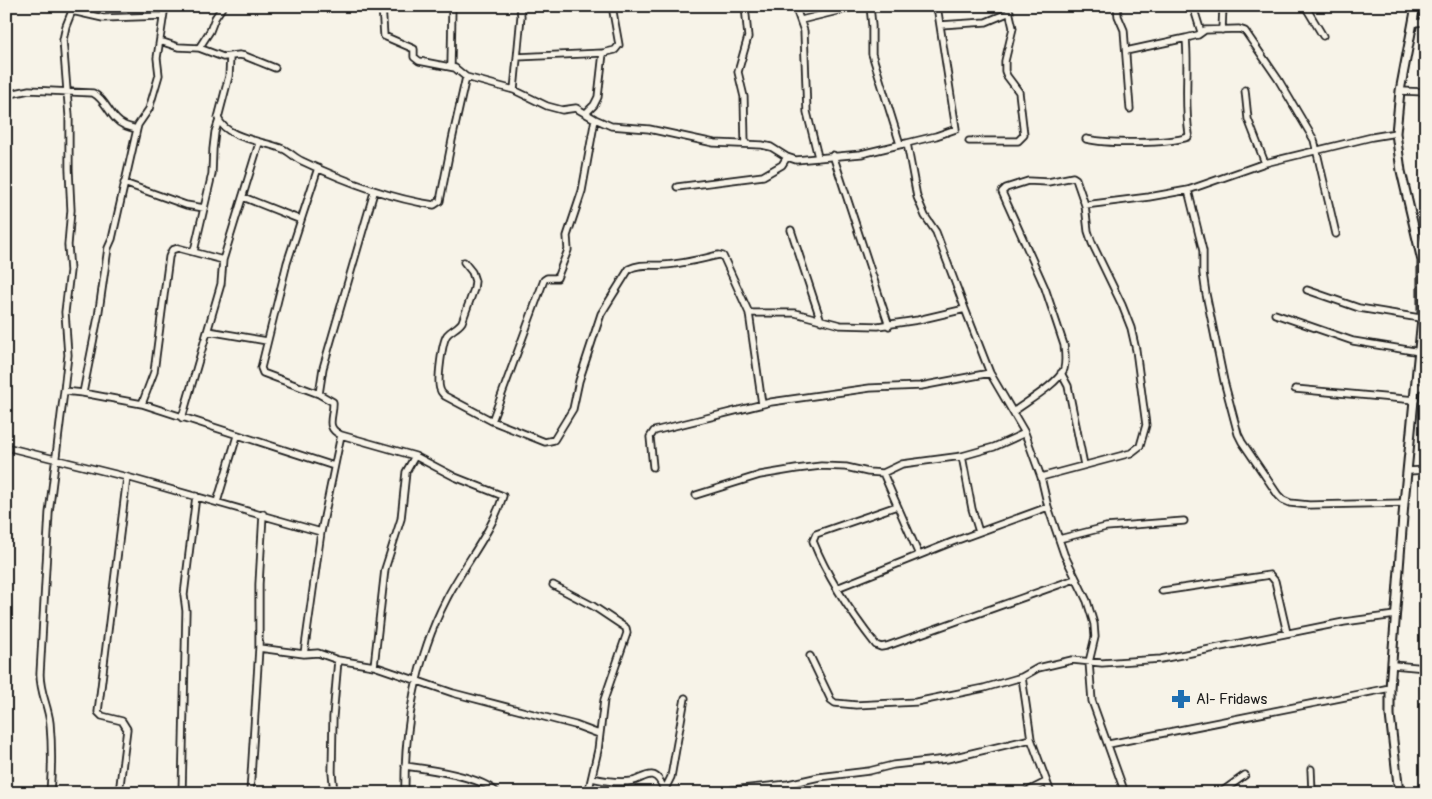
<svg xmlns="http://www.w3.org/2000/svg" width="1432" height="799" viewBox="0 0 1432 799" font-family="Pangolin,sans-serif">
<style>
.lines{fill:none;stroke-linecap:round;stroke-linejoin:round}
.minor-casing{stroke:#1c1c1c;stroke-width:9}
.tertiary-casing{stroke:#1c1c1c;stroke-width:11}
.minor{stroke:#f7f3e8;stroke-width:5.5}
.tertiary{stroke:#f7f3e8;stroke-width:7}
.labels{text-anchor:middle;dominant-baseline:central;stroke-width:4.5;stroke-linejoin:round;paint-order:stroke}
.poi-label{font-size:15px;fill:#1c1c1c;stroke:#f7f3e8;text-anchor:start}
</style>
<rect width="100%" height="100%" fill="#f7f3e8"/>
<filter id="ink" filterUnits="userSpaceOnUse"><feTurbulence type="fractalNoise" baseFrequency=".02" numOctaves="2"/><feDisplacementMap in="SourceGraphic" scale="10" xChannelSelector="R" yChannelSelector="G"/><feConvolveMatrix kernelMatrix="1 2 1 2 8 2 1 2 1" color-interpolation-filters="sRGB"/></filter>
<g filter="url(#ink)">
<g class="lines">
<g class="minor-casing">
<path id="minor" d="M382 6 384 36 414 49V57L419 61 455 68 466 77 514 90 547 106 562 110 576 108 595 119 611 126 649 129 714 143 762 145 771 147 787 157 796 160 861 154 907 143
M745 6 748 37 738 72 744 97 745 144
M795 6 804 31 807 112 818 157
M870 6 872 26V54L900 144
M937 6 956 129 936 136 907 143 917 197 925 216 936 232 965 309
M1117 6 1118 16 1124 30 1130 109
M1193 6 1201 32
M1305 6 1323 36
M72 11 103 18 163 16
M801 20 858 6
M1413 23 1426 22
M940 25 986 22 1010 12
M1222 30 1223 6
M160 41 178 47 199 48 223 57 239 55 245 56 275 68
M199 48 210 31 215 18 223 6
M1126 51 1186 38
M230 57 229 76 218 118C226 139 265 141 283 149 290 152 295 158 302 161 344 181 387 198 434 205L440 201 452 140 466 77
M517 57 603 53 615 50 619 45 612 6
M451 67 452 6
M514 90 521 16 520 6
M1245 90 1248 119 1265 163
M1400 91 1426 92
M6 95 29 90 93 93C107 100 110 119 124 125 128 127 133 128 137 129L138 125 149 109 159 75 157 58 165 6
M586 113 594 105 598 97 603 53
M1086 139C1107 144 1168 144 1188 137L1189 134C1184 102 1189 70 1186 38L1198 35 1205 30 1239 29 1245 31 1278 79 1314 140 1336 234
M969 141H1018L1024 135 1019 92 1007 76 1005 71V61L1013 28 1008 6
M833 155 889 326
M318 168 287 263 261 368 263 373 319 394
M124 183 186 205 204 208
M677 187 763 176 782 165 787 157
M1188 190 1203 251V273L1206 294 1224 381 1238 434 1242 442 1278 495 1283 500 1290 503 1309 505 1404 503
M243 197 301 220
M1085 205 1149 197 1188 190 1265 163 1372 137 1396 133
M791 230 821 321
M194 251 212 174 213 149 215 132 219 120
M464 262 472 272 475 281 474 289 462 322C458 328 451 330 447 335 442 342 437 381 440 389 441 393 442 393 445 396L492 421 545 442 554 440 573 409 579 381 601 314 629 269C640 263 652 266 664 265 682 264 701 259 719 255L723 256 749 313H795L840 325 878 326 918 320 965 309 990 373 1025 433 1041 477 1048 507 1064 554 1087 601 1094 624 1095 637 1089 662 1092 701 1125 793
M1307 290 1359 308 1426 319
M749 313 762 404
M1275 314 1353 341 1420 352
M208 331 267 341
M1061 373 1068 386 1084 465
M1416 387H1426
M1295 389 1415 400
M64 391 68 355 65 312 70 271 68 245 71 210 69 169V116L63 40 66 26 74 6
M83 393 98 317 108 248 112 239 137 129
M142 404 154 372 169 257 172 250 178 248 223 260
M1013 412C1026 402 1058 384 1064 369 1066 361 1065 352 1064 345L1045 288 1002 192 1006 188 1028 181 1048 182 1073 177 1076 179 1085 205 1088 231 1092 243 1122 305 1131 328 1136 350 1146 425 1140 446 1131 453 1041 477
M182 418 221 284 223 260 259 143
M492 421 544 280 547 278H557L568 250 567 236 582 191 595 119
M341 435 415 456 455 477 503 496C491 534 464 564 446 600 416 658 404 727 405 793
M6 447 127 477 321 532
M962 456 972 509 979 532
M653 467 650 437 654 431 771 402 870 388 921 386 990 373
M1408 471 1426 470
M883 473 919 555
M696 495 760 475 796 469 821 466 846 467 868 472 883 473 902 464 962 456 994 447 1025 433
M217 502 237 436
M897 506 816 534 813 541C828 579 851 613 876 645L881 647 887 646 1075 579
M1059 539 1106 527 1184 521
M553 585 593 606 626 628 627 633 604 700 598 750 588 793
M837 588 952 542 1048 507
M1162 591 1270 575 1275 581 1287 633
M259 648 304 654 318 653 338 660 374 666 453 693 575 725 599 734
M304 654 321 532 341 435C324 427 334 417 333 402L319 394 323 368 374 192
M810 656 831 700 835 703 856 705 916 702 984 688 1022 677 1038 668 1072 660 1102 663 1161 659 1344 622 1395 615
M1393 665 1426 668
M374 666 385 569 401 519 406 472 415 456
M1022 677 1031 739 1051 793
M1109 744 1390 688
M405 766C427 769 482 776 497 793
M1311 769 1312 793
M592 778C605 781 620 783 633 781 639 780 646 774 652 775 659 776 662 784 664 790
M50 793C52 769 52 746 50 723 48 705 40 693 40 674L49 513 64 391 83 393 142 404 334 466
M119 793 127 729 122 721 102 716 98 712 127 477
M182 793 186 611 184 595 196 496
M250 793 259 648V584L263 514
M334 793 332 772 333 717 338 660
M663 793 671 777 685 698
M724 793 732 790 788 784 819 777 869 771 893 765 947 759 1031 739
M1024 793 1046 782
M1220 793 1245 775"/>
</g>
<g class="tertiary-casing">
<path id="tertiary" d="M1399 793 1390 715V688L1404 503 1422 318V261L1401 171 1396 133 1400 91 1416 6"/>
</g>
<use href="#minor" class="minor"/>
<use href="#tertiary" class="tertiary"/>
</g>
</g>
<defs>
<g id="pharmacy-bare" transform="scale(1.5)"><path d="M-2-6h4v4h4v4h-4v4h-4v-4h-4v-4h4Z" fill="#1f6fb2" stroke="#f7f3e8" stroke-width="2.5" paint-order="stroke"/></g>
</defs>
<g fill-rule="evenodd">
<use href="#pharmacy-bare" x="1181" y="699"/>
</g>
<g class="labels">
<g class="poi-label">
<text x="1196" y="699">Al- Fridaws</text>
</g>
</g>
<rect width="1432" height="799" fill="none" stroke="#f7f3e8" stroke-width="25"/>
<rect x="12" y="12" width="1407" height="774" fill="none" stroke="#1c1c1c" stroke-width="2" filter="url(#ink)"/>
</svg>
